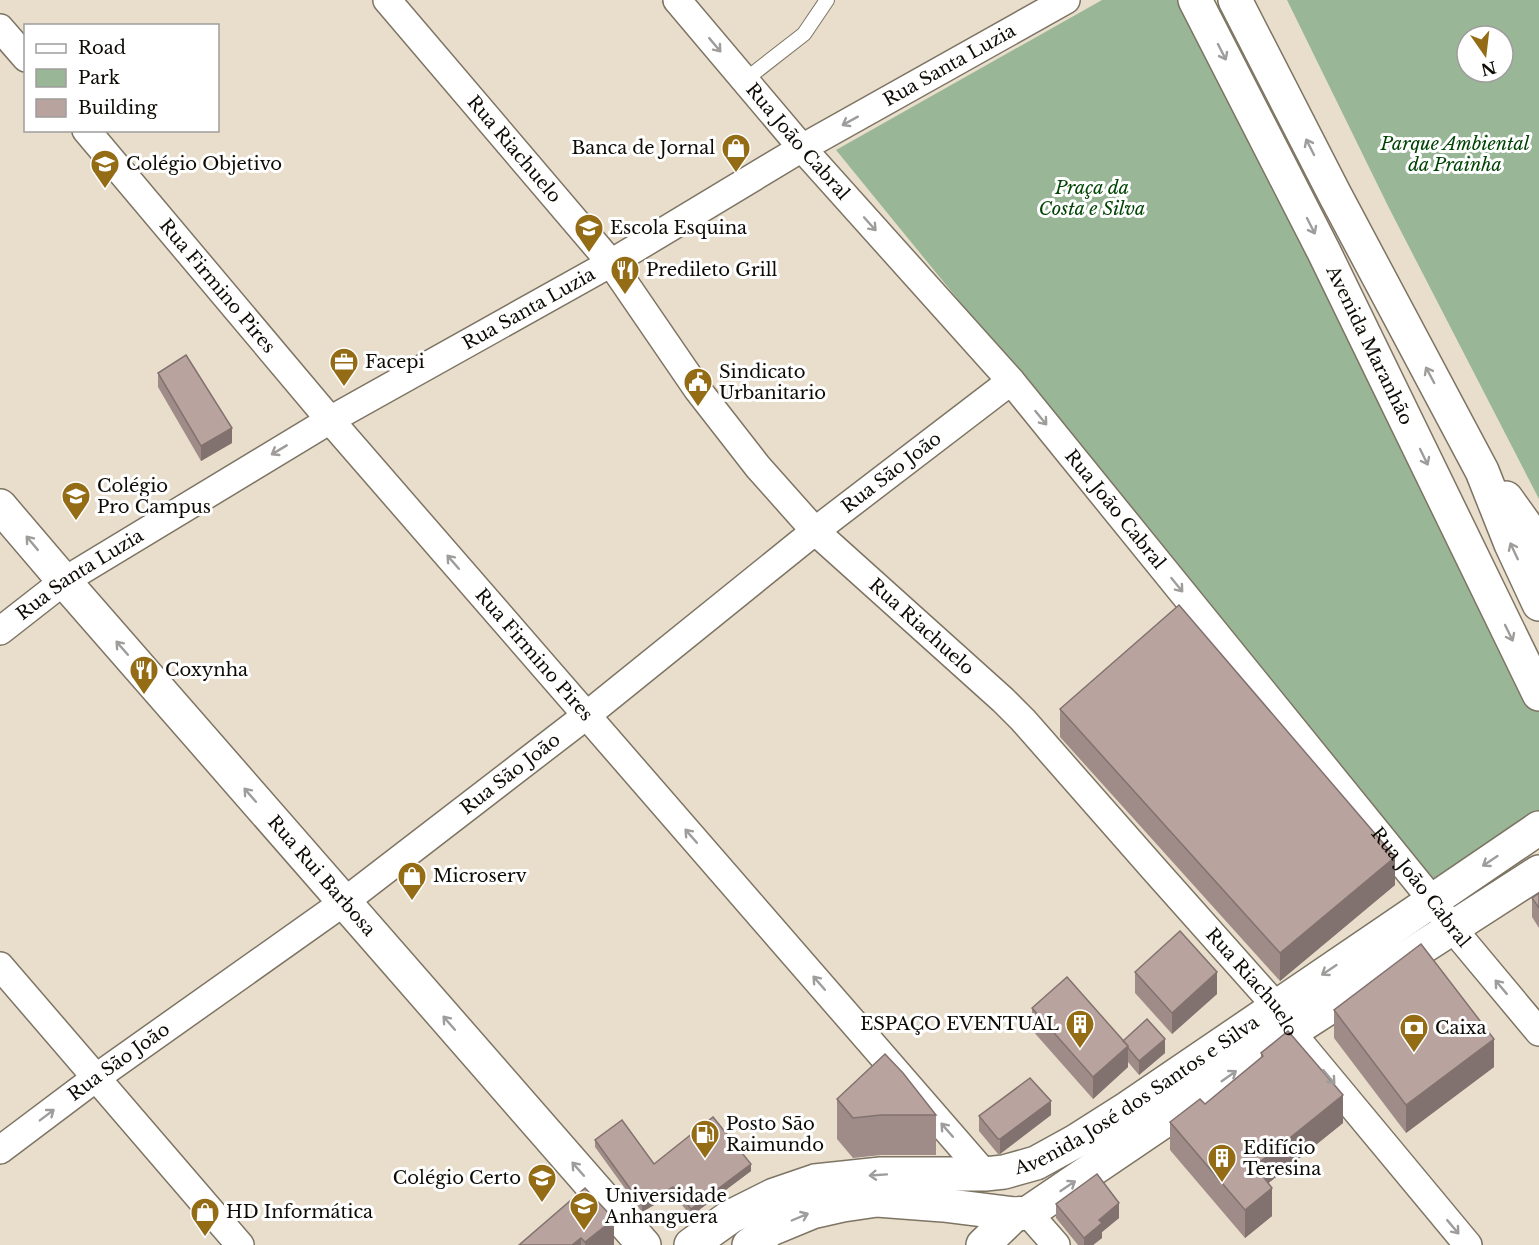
<svg xmlns="http://www.w3.org/2000/svg" width="1539" height="1245" viewBox="0 0 1539 1245" font-family="'Libre Baskerville',serif">
<style>
.green{fill:#99b797;fill-rule:evenodd}
.lines{fill:none;stroke-linecap:round;stroke-linejoin:round}
.service-casing{stroke:#7d7463;stroke-width:16}
.minor-casing{stroke:#7d7463;stroke-width:30}
.tertiary-casing{stroke:#7d7463;stroke-width:36}
.secondary-casing{stroke:#7d7463;stroke-width:36}
.primary-casing{stroke:#7d7463;stroke-width:36}
.service{stroke:#fff;stroke-width:14}
.minor{stroke:#fff;stroke-width:27}
.tertiary{stroke:#fff;stroke-width:33}
.secondary{stroke:#fff;stroke-width:33}
.primary{stroke:#fff;stroke-width:33}
.wall{fill:#9f8c88}
.shaded-wall{fill:#82726f}
.building{fill:#b9a39e;stroke:#82726f;stroke-width:1.5}
.oneway{stroke:#9f9d9b}
.labels{text-anchor:middle;dominant-baseline:central;stroke-width:6;stroke-linejoin:round;paint-order:stroke}
.street-label{font-size:18px;fill:#0e0b05;stroke:#fff}
.park-label{font-size:18px;font-style:italic;fill:#004403;stroke:#fff}
.poi-label{font-size:18px;fill:#0e0b05;stroke:#fff;text-anchor:start}
</style>
<rect width="100%" height="100%" fill="#e9decc"/>
<path class="green" d="M1102 0H1180L1539 710V810L1432 881 836 150Z
M1287 0H1539V499L1389 208ZM1467 36H1503V72H1467Z"/>
<g class="lines">
<g class="service-casing">
<path id="service" d="M745 80 804 34 827 0"/>
</g>
<g class="minor-casing">
<g id="minor">
<path id="s1" d="M387 0 611 263 698 390 758 467 815 531 1003 700 1023 720 1154 869 1276 1006 1291 1032 1468 1245"/>
<path id="s2" d="M677 0 802 148 1011 381 1432 900 1453 929 1539 1032"/>
<path d="M0 28 26 58"/>
<path id="s3" d="M86 130 330 420 985 1174"/>
<path id="s4" d="M0 631 64 581 330 420 611 263 802 148 1066 0"/>
<path d="M0 966 240 1245"/>
<path id="s5" d="M0 1150 97 1077 344 902 587 715 815 531 1011 381"/>
<path d="M1028 1213 1056 1245"/>
</g>
</g>
<g class="tertiary-casing">
<g id="tertiary">
<path id="s6" d="M0 506 64 581 644 1245"/>
<path d="M983 1245 1015 1214"/>
</g>
</g>
<g class="secondary-casing">
<g id="secondary">
<path id="s7" d="M691 1245 730 1217 774 1195 815 1181 881 1174H985L1004 1172 1036 1163 1076 1141 1128 1108 1539 828"/>
<path d="M749 1245 771 1229 812 1212 843 1205 877 1200 943 1205 1015 1214 1028 1213 1177 1112 1291 1032 1539 872"/>
</g>
</g>
<g class="primary-casing">
<g id="primary">
<path id="s8" d="M1195 0 1324 252 1539 694"/>
<path d="M1235 0 1334 193 1482 471 1511 544 1539 604"/>
<path d="M1506 498 1529 530 1539 549"/>
</g>
</g>
<use href="#service" class="service"/>
<use href="#minor" class="minor"/>
<use href="#tertiary" class="tertiary"/>
<use href="#secondary" class="secondary"/>
<use href="#primary" class="primary"/>
</g>
<path class="wall" d="M158 373 232 443 201 461 158 387Z
M1060 709 1395 885 1280 981 1060 737Z
M1539 893V928L1532 917V898Z
M1135 972 1217 994 1172 1034 1135 993Z
M1032 1008 1123 1041 1165 1053 1139 1075 1128 1062V1067L1093 1099 1032 1030Z
M1334 1010 1494 1067 1406 1133 1334 1038Z
M1261 1053 1343 1123 1268 1183 1272 1216 1245 1238 1170 1150V1122L1205 1104 1261 1058Z
M837 1099 936 1115V1155H881L853 1158 837 1139Z
M1051 1115 1000 1154H998L979 1131V1116Z
M595 1140 654 1164 751 1171 691 1216 673 1194 642 1212 595 1147Z
M585 1188 614 1245H519Z
M1056 1204 1119 1218 1102 1232V1238L1093 1245H1078L1056 1218Z"/>
<path class="shaded-wall" d="M232 428V443L201 461V446Z
M1395 857V885L1280 981V953Z
M1217 972V994L1172 1034V1013Z
M1165 1039V1053L1139 1075V1061Z
M1494 1039V1067L1406 1133V1105Z
M1128 1046V1067L1093 1099V1077Z
M1343 1095V1123L1255 1194V1166Z
M1051 1101V1115L1000 1154V1139Z
M751 1164V1171L691 1216V1209Z
M673 1187V1194L642 1212V1205Z
M1272 1188V1216L1245 1238V1210Z
M1119 1203V1218L1102 1232V1238L1093 1245H1084V1238L1099 1220Z
M614 1219V1245H585V1242Z
M581 1238V1245H572Z"/>
<path class="building" d="M186 355 232 428 201 446 158 373Z
M1179 605 1395 857 1280 953 1060 709Z
M1539 893V908L1532 898Z
M1180 931 1217 972 1172 1013 1135 972Z
M1421 944 1494 1039 1406 1105 1334 1010Z
M1067 977 1128 1046 1093 1077 1032 1008Z
M1147 1019 1165 1039 1139 1061 1128 1048V1046L1123 1041Z
M1288 1031 1343 1095 1255 1166 1272 1188 1245 1210 1170 1122 1200 1099 1205 1104 1263 1056 1261 1053Z
M885 1054 903 1073 936 1115H881L853 1118 837 1099Z
M1030 1078 1051 1101 1000 1139H998L979 1116Z
M713 1117 751 1164 691 1209 673 1187 642 1205 595 1140 622 1120 654 1164Z
M1097 1174 1119 1203 1099 1220 1102 1223 1084 1238 1056 1204Z
M585 1188 614 1219 585 1242 581 1238 572 1245H519Z"/>
<defs><path id="oneway-shaft" d="M-6 0H5M1.5-3L5.5 0L1.5 3" fill="none" stroke-width="1.6" stroke-linecap="round" stroke-linejoin="round" transform="scale(1.5)"/></defs>
<g class="oneway">
<use href="#oneway-shaft" transform="translate(715 45) rotate(50)"/>
<use href="#oneway-shaft" transform="translate(1222 52) rotate(63)"/>
<use href="#oneway-shaft" transform="translate(850 121) rotate(151)"/>
<use href="#oneway-shaft" transform="translate(1310 147) rotate(-117)"/>
<use href="#oneway-shaft" transform="translate(870 224) rotate(48)"/>
<use href="#oneway-shaft" transform="translate(1311 226) rotate(63)"/>
<use href="#oneway-shaft" transform="translate(1430 375) rotate(-118)"/>
<use href="#oneway-shaft" transform="translate(1041 418) rotate(51)"/>
<use href="#oneway-shaft" transform="translate(279 450) rotate(149)"/>
<use href="#oneway-shaft" transform="translate(1424 457) rotate(64)"/>
<use href="#oneway-shaft" transform="translate(32 543) rotate(-130)"/>
<use href="#oneway-shaft" transform="translate(1514 551) rotate(-115)"/>
<use href="#oneway-shaft" transform="translate(453 562) rotate(-131)"/>
<use href="#oneway-shaft" transform="translate(1177 585) rotate(51)"/>
<use href="#oneway-shaft" transform="translate(1509 633) rotate(64)"/>
<use href="#oneway-shaft" transform="translate(122 648) rotate(-131)"/>
<use href="#oneway-shaft" transform="translate(250 795) rotate(-131)"/>
<use href="#oneway-shaft" transform="translate(691 836) rotate(-131)"/>
<use href="#oneway-shaft" transform="translate(1490 861) rotate(146)"/>
<use href="#oneway-shaft" transform="translate(1329 970) rotate(146)"/>
<use href="#oneway-shaft" transform="translate(819 983) rotate(-131)"/>
<use href="#oneway-shaft" transform="translate(1501 987) rotate(-130)"/>
<use href="#oneway-shaft" transform="translate(449 1023) rotate(-131)"/>
<use href="#oneway-shaft" transform="translate(1229 1076) rotate(-35)"/>
<use href="#oneway-shaft" transform="translate(1329 1077) rotate(50)"/>
<use href="#oneway-shaft" transform="translate(47 1115) rotate(-37)"/>
<use href="#oneway-shaft" transform="translate(947 1130) rotate(-131)"/>
<use href="#oneway-shaft" transform="translate(578 1169) rotate(-131)"/>
<use href="#oneway-shaft" transform="translate(878 1175) rotate(176)"/>
<use href="#oneway-shaft" transform="translate(1068 1186) rotate(-34)"/>
<use href="#oneway-shaft" transform="translate(800 1217) rotate(-23)"/>
<use href="#oneway-shaft" transform="translate(1453 1227) rotate(50)"/>
</g>
<defs>
<g id="shop-pin" transform="scale(1.5)"><path d="M0 17L-7.5 6A9.5 9.5 0 1 1 7.5 6Z" fill="#946c15" stroke="#fff"/><path d="M-5-2.5h2.3a2.7 3.5 0 0 1 5.4 0H5L5.5 6h-11ZM-1.5-2.5h3a1.5 2.3 0 0 0-3 0Z" fill="#fff"/></g>
<g id="school-pin" transform="scale(1.5)"><path d="M0 17L-7.5 6A9.5 9.5 0 1 1 7.5 6Z" fill="#946c15" stroke="#fff"/><path d="M0-5L7-2L0 1L-7-2ZM-4 1L0 2.5L4 1V4Q0 6-4 4Z" fill="#fff"/></g>
<g id="restaurant-pin" transform="scale(1.5)"><path d="M0 17L-7.5 6A9.5 9.5 0 1 1 7.5 6Z" fill="#946c15" stroke="#fff"/><path d="M-5-6h1v4h1v-4h1v4h1v-4h1v5L-1.5 .5V6h-2V.5L-5-1ZM5-6V6H3V1.5H1.5Q1.5-4 5-6Z" fill="#fff"/></g>
<g id="office-pin" transform="scale(1.5)"><path d="M0 17L-7.5 6A9.5 9.5 0 1 1 7.5 6Z" fill="#946c15" stroke="#fff"/><path d="M-6-3h4V-5.5h4V-3h4V5H-6ZM-1-4.5V-3h2v-1.5ZM-6 0V1H6V0Z" fill="#fff"/></g>
<g id="civic-pin" transform="scale(1.5)"><path d="M0 17L-7.5 6A9.5 9.5 0 1 1 7.5 6Z" fill="#946c15" stroke="#fff"/><path d="M-.6-6.5H3V-4.5H.6V-3L4-1V1h2V6H-6V1h2V-1L-.6-3ZM-1.2 2.5V6h2.4V2.5Z" fill="#fff"/></g>
<g id="building-pin" transform="scale(1.5)"><path d="M0 17L-7.5 6A9.5 9.5 0 1 1 7.5 6Z" fill="#946c15" stroke="#fff"/><path d="M-4-6H4V6H1V3H-1V6H-4ZM-2.5-4.3h1.7v1.8h-1.7ZM.8-4.3h1.7v1.8H.8ZM-2.5-1h1.7V.8h-1.7ZM.8-1h1.7V.8H.8Z" fill="#fff"/></g>
<g id="bank-pin" transform="scale(1.5)"><path d="M0 17L-7.5 6A9.5 9.5 0 1 1 7.5 6Z" fill="#946c15" stroke="#fff"/><path d="M-6-4H6V4H-6ZM0-2.3a2.3 2.3 0 1 0 0 4.6a2.3 2.3 0 1 0 0-4.6Z" fill="#fff"/></g>
<g id="fuel-pin" transform="scale(1.5)"><path d="M0 17L-7.5 6A9.5 9.5 0 1 1 7.5 6Z" fill="#946c15" stroke="#fff"/><path d="M-5.5-6h7V0h2V4h1.3V-2.5L3-4.5l.8-.8L6-3V5H2.5V1h-1V6h-7ZM-4.2-4.7v3.2H.2V-4.7Z" fill="#fff"/></g>
<g id="university-pin" transform="scale(1.5)"><path d="M0 17L-7.5 6A9.5 9.5 0 1 1 7.5 6Z" fill="#946c15" stroke="#fff"/><path d="M0-5L7-2L0 1L-7-2ZM-4 1L0 2.5L4 1V4Q0 6-4 4Z" fill="#fff"/></g>
</defs>
<g fill-rule="evenodd">
<use href="#shop-pin" x="736" y="148"/>
<use href="#school-pin" x="105" y="164"/>
<use href="#school-pin" x="589" y="228"/>
<use href="#restaurant-pin" x="625" y="270"/>
<use href="#office-pin" x="344" y="362"/>
<use href="#civic-pin" x="698" y="382"/>
<use href="#school-pin" x="76" y="496"/>
<use href="#restaurant-pin" x="144" y="670"/>
<use href="#shop-pin" x="412" y="876"/>
<use href="#building-pin" x="1080" y="1024"/>
<use href="#bank-pin" x="1414" y="1028"/>
<use href="#fuel-pin" x="705" y="1134"/>
<use href="#building-pin" x="1222" y="1158"/>
<use href="#school-pin" x="542" y="1178"/>
<use href="#university-pin" x="584" y="1206"/>
<use href="#shop-pin" x="205" y="1212"/>
</g>
<g class="labels">
<g class="street-label">
<text stroke="none"><textPath href="#s4" startOffset="1106">Rua Santa Luzia</textPath></text>
<text stroke="none"><textPath href="#s2" startOffset="186">Rua João Cabral</textPath></text>
<text stroke="none"><textPath href="#s1" startOffset="196">Rua Riachuelo</textPath></text>
<text stroke="none"><textPath href="#s3" startOffset="204">Rua Firmino Pires</textPath></text>
<text stroke="none"><textPath href="#s4" startOffset="620">Rua Santa Luzia</textPath></text>
<text stroke="none"><textPath href="#s8" startOffset="387">Avenida Maranhão</textPath></text>
<text stroke="none"><textPath href="#s5" startOffset="1120">Rua São João</textPath></text>
<text stroke="none"><textPath href="#s2" startOffset="672">Rua João Cabral</textPath></text>
<text stroke="none"><textPath href="#s4" startOffset="98">Rua Santa Luzia</textPath></text>
<text stroke="none"><textPath href="#s1" startOffset="826">Rua Riachuelo</textPath></text>
<text stroke="none"><textPath href="#s3" startOffset="690">Rua Firmino Pires</textPath></text>
<text stroke="none"><textPath href="#s5" startOffset="634">Rua São João</textPath></text>
<text stroke="none"><textPath href="#s6" startOffset="490">Rua Rui Barbosa</textPath></text>
<text stroke="none"><textPath href="#s2" startOffset="1158">Rua João Cabral</textPath></text>
<text stroke="none"><textPath href="#s1" startOffset="1312">Rua Riachuelo</textPath></text>
<text stroke="none"><textPath href="#s5" startOffset="148">Rua São João</textPath></text>
<text stroke="none"><textPath href="#s7" startOffset="484">Avenida José dos Santos e Silva</textPath></text>
</g>
<g class="park-label">
<text x="1455" y="144">Parque Ambiental<tspan x="1455" dy="21">da Prainha</tspan></text>
<text x="1092" y="188">Praça da<tspan x="1092" dy="21">Costa e Silva</tspan></text>
</g>
<g class="poi-label">
<text x="715" y="148" text-anchor="end">Banca de Jornal</text>
<text x="126" y="164">Colégio Objetivo</text>
<text x="610" y="228">Escola Esquina</text>
<text x="646" y="270">Predileto Grill</text>
<text x="365" y="362">Facepi</text>
<text x="719" y="372">Sindicato<tspan x="719" dy="21">Urbanitario</tspan></text>
<text x="97" y="486">Colégio<tspan x="97" dy="21">Pro Campus</tspan></text>
<text x="165" y="670">Coxynha</text>
<text x="433" y="876">Microserv</text>
<text x="1059" y="1024" text-anchor="end">ESPAÇO EVENTUAL</text>
<text x="1435" y="1028">Caixa</text>
<text x="726" y="1124">Posto São<tspan x="726" dy="21">Raimundo</tspan></text>
<text x="1243" y="1148">Edifício<tspan x="1243" dy="21">Teresina</tspan></text>
<text x="521" y="1178" text-anchor="end">Colégio Certo</text>
<text x="605" y="1196">Universidade<tspan x="605" dy="21">Anhanguera</tspan></text>
<text x="226" y="1212">HD Informática</text>
</g>
</g>
<rect x="24" y="24" width="195" height="108" fill="#ffffff" stroke="#9f9d9b" stroke-width="1.5"/>
<rect x="36" y="44" width="30" height="9" fill="#ffffff" stroke="#9f9d9b" stroke-width="1.5"/>
<text x="78" y="54" font-size="18" fill="#0e0b05">Road</text>
<rect x="36" y="69" width="30" height="18" fill="#99b797" stroke="#9f9d9b" stroke-width="1.5"/>
<text x="78" y="84" font-size="18" fill="#0e0b05">Park</text>
<rect x="36" y="99" width="30" height="18" fill="#b9a39e" stroke="#9f9d9b" stroke-width="1.5"/>
<text x="78" y="114" font-size="18" fill="#0e0b05">Building</text>
<g transform="translate(1485 54) rotate(166)"><circle r="28" fill="#ffffff" stroke="#9f9d9b" stroke-width="1.5"/>
<path d="M0-4.5L10 22L0 15L-10 22Z" fill="#946c15"/>
<text y="-9" font-size="16" font-weight="bold" text-anchor="middle" fill="#0e0b05">N</text>
</g>
</svg>
